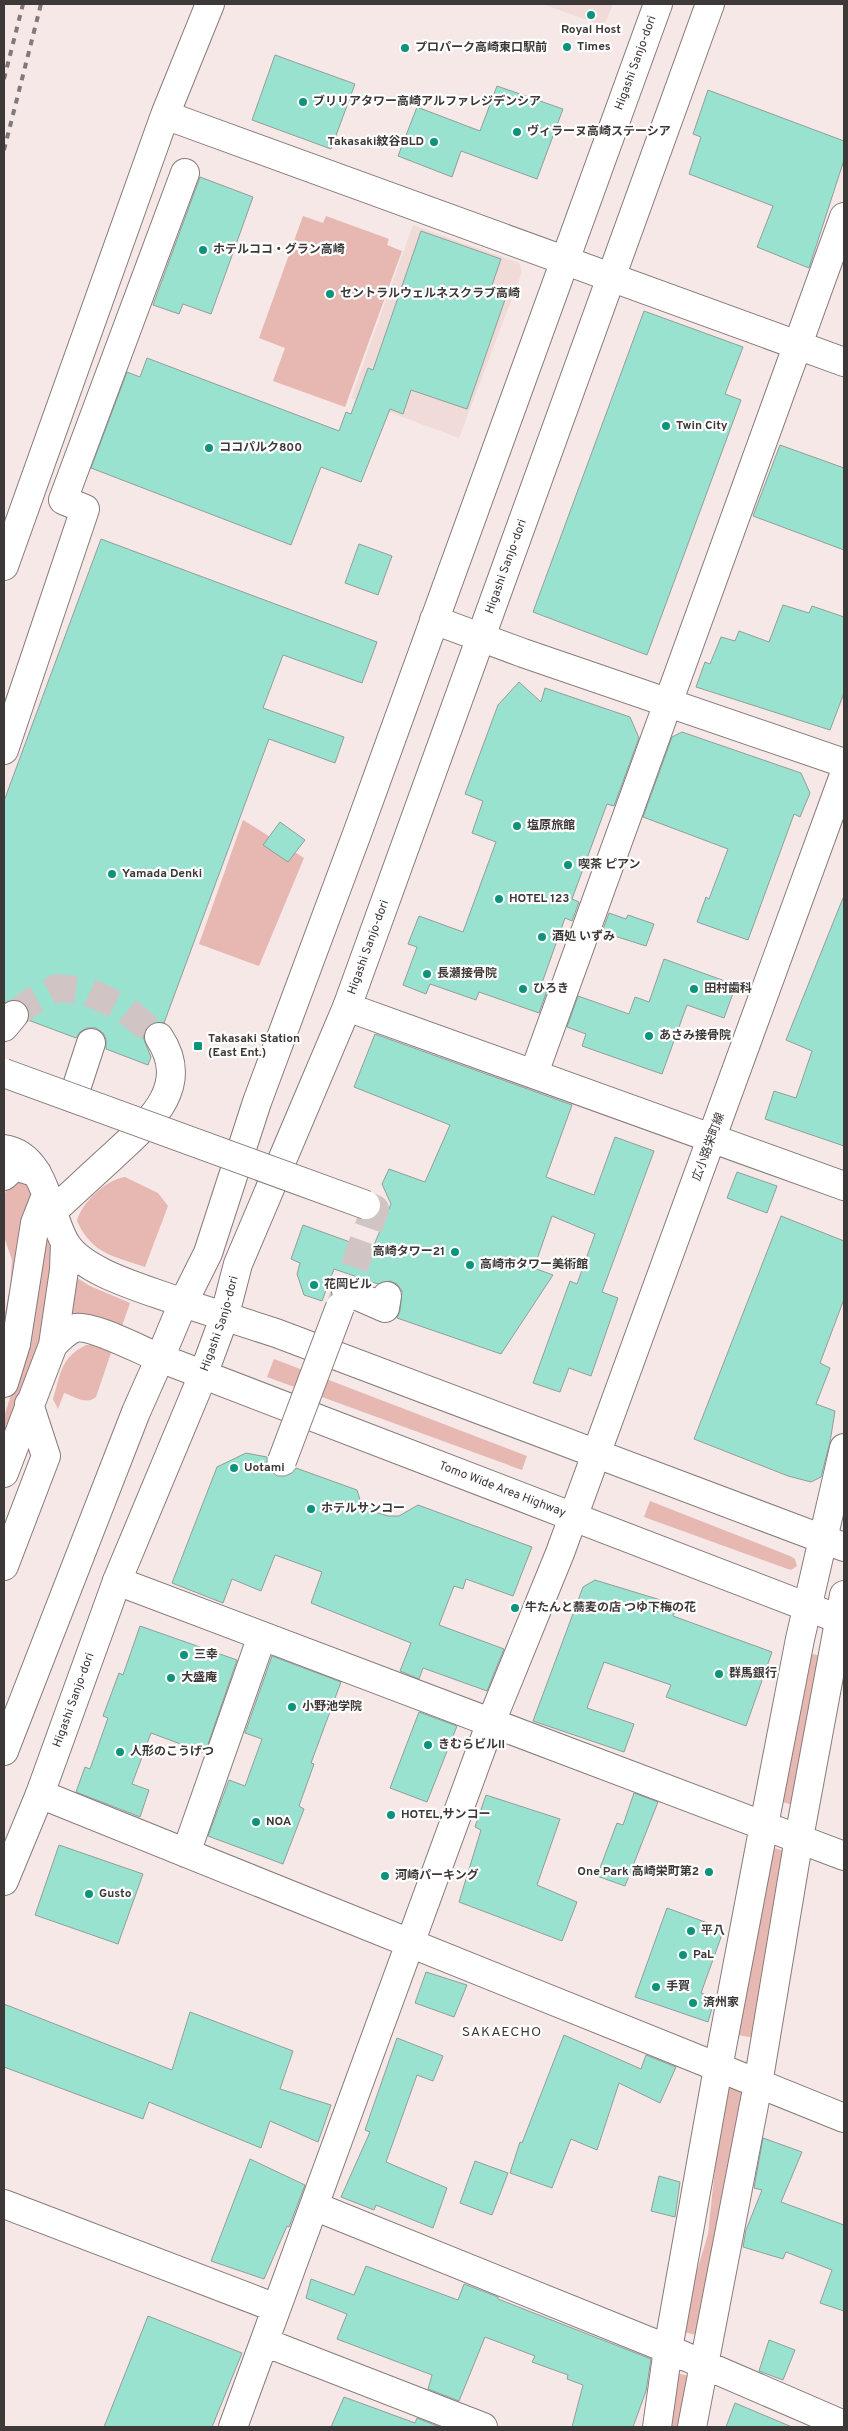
<svg xmlns="http://www.w3.org/2000/svg" width="848" height="2431" viewBox="0 0 848 2431" font-family="Overpass,'Noto Sans JP',sans-serif">
<style>
.built{fill:#f0dbd8}
.green{fill:#e7b7b2}
.building{fill:#98e2cf;stroke:#939e9b}
.lines{fill:none;stroke-linecap:round;stroke-linejoin:round}
.minor-tunnel{stroke:#d0c5c4;stroke-width:28;stroke-dasharray:28 14;stroke-linecap:butt}
.minor-casing{stroke:#877c7b;stroke-width:30}
.major-casing{stroke:#877c7b;stroke-width:30}
.highway-casing{stroke:#877c7b;stroke-width:30}
.minor{stroke:#fff;stroke-width:28}
.major{stroke:#fff;stroke-width:28}
.highway{stroke:#fff;stroke-width:28}
.rail{stroke:#817978;stroke-width:4;stroke-dasharray:6 6;stroke-linecap:butt}
.minor-bridge-casing{stroke:#877c7b;stroke-width:30;stroke-linecap:butt}
.minor-bridge{stroke:#fff;stroke-width:28}
.poi-dot{fill:#0c937c;stroke:#fff;stroke-width:2}
.labels{text-anchor:middle;dominant-baseline:central;stroke-width:4.5;stroke-linejoin:round;paint-order:stroke}
.poi-label{font-size:12px;font-weight:bold;fill:#3e3939;stroke:#fff;text-anchor:start}
.street-label{font-size:12px;fill:#3e3939;stroke:#fff}
.neighbourhood-label{font-size:14px;letter-spacing:1px;fill:#3e3939;stroke:#fff}
</style>
<rect width="100%" height="100%" fill="#f5e8e7"/>
<path class="built" d="M542 4H613L604 26Z
M413 225 519 263 522 272 459 438 351 398Z"/>
<path class="green" d="M303 216 323 223 326 216 389 239 387 245 402 251 345 407 273 381 285 348 259 338Z
M243 820 304 858 259 966 199 944Z
M125 1177 158 1193 168 1206 145 1267C113 1256 92 1254 77 1221 81 1203 107 1179 125 1177Z
M19 1180 28 1182 32 1188 30 1199 22 1215V1232L4 1347V1319L10 1287 12 1260 4 1237V1195L10 1184Z
M44 1232 56 1256 43 1336 4 1440V1417L20 1367Z
M74 1276 90 1286 130 1303 122 1326 91 1315 68 1320Z
M86 1345H99L112 1350 96 1397C86 1405 75 1397 64 1393L58 1409 53 1399C61 1374 60 1358 86 1345Z
M274 1359 527 1456 522 1470 267 1377Z
M650 1501 790 1556 795 1559 797 1566 791 1570 785 1568 644 1517Z
M808 1653 821 1656 793 1805 782 1802Z
M767 1846 788 1852 755 2038 732 2034Z
M724 2084 745 2091 701 2336 679 2331 708 2234Z
M673 2372 693 2377 685 2427H664Z"/>
<path class="building" d="M275 55 355 84 331 149 252 120Z
M497 86 563 109 537 179 461 151 452 177 398 156 417 107 480 131Z
M708 90 844 141V160L809 268 757 247 773 206 689 174 701 137 693 134Z
M200 177 253 197 211 314 183 304 179 314 153 305Z
M421 231 501 259 492 285 508 291 467 409 411 390 403 414 390 409 361 482 321 467 291 545 91 468 127 372 140 377 147 358 339 431 346 412 351 414 368 368 373 370Z
M644 311 743 347 725 394 741 400 647 655 533 612Z
M780 445 844 468V550L753 516Z
M101 539 377 642 362 683 283 655 263 708 344 737 335 763 269 739 164 1023H152L146 1029 143 1037 151 1057 148 1065 106 1049V1039L103 1033 96 1028H87L80 1032 76 1038 28 1020 29 1010 24 1003 16 1000 4 1004V801Z
M359 544 392 556 378 595 345 583Z
M783 605 809 613 812 606 844 617V693L830 730 696 687 705 662 710 664 721 637 735 641 739 631 769 642Z
M519 682 541 702 545 688 630 717 639 738 614 806 607 804 572 899 579 902 572 921 565 918 542 983 549 985 539 1013 479 992 476 1000 430 984 426 994 403 985 417 947 408 944 419 916 463 932 496 842 472 833 483 801 465 794 498 705Z
M682 732 801 773 810 793 800 817 794 814 748 940 697 922 706 897 709 899 728 849 643 817 672 737Z
M280 822 305 840 288 862 263 845Z
M843 898H844V1146L765 1119 774 1091 796 1098 812 1051 786 1040Z
M609 913 626 919 628 915 654 924 646 946 602 932Z
M664 959 736 985 724 1018 687 1005 662 1074 582 1046 586 1034 567 1027 578 996 629 1014 635 997 649 1002Z
M375 1034 572 1105 546 1177 594 1195 615 1137 654 1151 602 1292 618 1298 591 1376 569 1368 560 1392 533 1383 570 1281 577 1284 595 1234 552 1216 534 1268 553 1275 501 1354 397 1318 400 1311 402 1291 397 1284 390 1281 378 1284 334 1269 322 1301 304 1295 297 1274 300 1263 291 1259 303 1225 372 1250 391 1204 382 1184 389 1169 425 1182 450 1125 354 1087Z
M737 1172 777 1186 767 1213 727 1198Z
M781 1216 844 1241V1299L820 1363 830 1368 816 1404 835 1411 830 1442 821 1477 811 1482 788 1476 694 1439Z
M246 1453 267 1457V1464L270 1470 277 1476H285L292 1473 296 1468 357 1490 361 1503 378 1513 388 1516H399L418 1505 532 1547 513 1596 466 1579 463 1589 454 1586 439 1625 504 1649 487 1691 423 1668 419 1679 400 1671 411 1643 311 1603 322 1572 275 1555 261 1591 232 1579 223 1603 172 1583 217 1467Z
M595 1580 677 1605 673 1616 772 1652 746 1726 666 1697 671 1685 604 1662 587 1708 634 1724 624 1752 533 1721 583 1587Z
M140 1626 237 1660 205 1753 151 1733 132 1784 149 1790 140 1817 76 1792 85 1767 90 1769 108 1718 103 1716 119 1673 123 1675Z
M272 1656 341 1682 311 1763 314 1764 299 1806 304 1809 283 1864 208 1836 229 1780 245 1786 262 1739 245 1733Z
M419 1712 457 1726 427 1802 390 1788Z
M634 1793 658 1802 625 1886 597 1876 617 1823 623 1825Z
M486 1795 560 1819 537 1885 577 1902 562 1941 459 1902 481 1830 475 1827Z
M59 1845 143 1874 118 1944 35 1915Z
M667 1908 724 1929 701 1993 715 1998 708 2022 635 1997Z
M426 1972 467 1985 454 2017 415 2003Z
M4 2004 172 2070 190 2012 293 2051 280 2089 331 2105 318 2142 270 2121 261 2148 149 2102 143 2119 4 2067Z
M564 2035 641 2069 646 2055 676 2067 660 2103 619 2083 597 2150 571 2139 552 2188 510 2173 520 2142 522 2143Z
M397 2038 443 2056 433 2081 417 2075 386 2162 447 2188 433 2228 376 2205 374 2210 341 2197 370 2132 365 2130Z
M763 2138 802 2152 781 2202 844 2225V2311L820 2303 832 2270 786 2252 783 2259 743 2247 746 2230 762 2190 754 2188Z
M250 2159 305 2185 289 2227 287 2226 264 2279 211 2261Z
M475 2161 508 2173 492 2215 460 2203Z
M659 2176 680 2182 675 2217 651 2211Z
M366 2266 458 2300 464 2284 498 2297V2299L651 2359 646 2391 633 2427H572L583 2385 567 2379 568 2375 532 2362 535 2356 485 2337 459 2401 428 2389 432 2375 337 2339 347 2314 306 2298 311 2279 354 2295Z
M148 2316 242 2353 212 2427H104Z
M769 2340 795 2350 783 2380 759 2371Z
M344 2397 415 2423 417 2418 440 2427H331Z
M735 2403 792 2427H726Z"/>
<g class="lines">
<path class="minor-tunnel" d="M14 1015 31 1002 57 988 87 991 125 1009 159 1037
M340 1307 375 1209 366 1205"/>
<g class="minor-casing">
<path id="minor" d="M165 115 844 362
M4 566 165 115 210 4
M434 620 523 653 844 763
M4 750 85 509 63 500 185 173
M347 1007 844 1186
M4 1027 14 1015
M534 1073 844 217
M73 1098 91 1043
M4 1149C46 1155 48 1215 66 1244 85 1274 149 1290 183 1303
M4 1176 15 1166 37 1173
M53 1211C73 1193 93 1174 113 1156 147 1124 193 1088 159 1037
M346 1291 385 1308 387 1296
M53 1345 64 1270 65 1243
M4 1383 16 1344 35 1223 46 1195
M4 1473 53 1345C59 1339 66 1331 75 1328 91 1324 142 1351 160 1358
M4 1566 46 1456 29 1404
M117 1581 844 1856
M40 1794 844 2118
M186 1853 262 1636
M4 2204 276 2308
M314 2206 668 2349 844 2425
M264 2342 483 2427
M233 2427 491 1722 560 1553 844 775
M657 2427 668 2349 718 2068 764 1825 800 1639 844 1448
M692 2427 758 2084 799 1838 844 1595"/>
</g>
<g class="major-casing">
<g id="major">
<path d="M4 1751 136 1412 160 1358"/>
<path id="s1" d="M4 1881 40 1794 117 1581 203 1375"/>
</g>
</g>
<g class="highway-casing">
<g id="highway">
<path id="s2" d="M658 4 358 831 257 1102 208 1253 183 1303 160 1358 844 1621"/>
<path d="M183 1303 276 1333 844 1547"/>
<path id="s3" d="M203 1375 224 1318 238 1264 347 1007 710 4"/>
</g>
</g>
<use href="#minor" class="minor"/>
<use href="#major" class="major"/>
<use href="#highway" class="highway"/>
<path class="rail" d="M4 79 23 4
M4 150 41 4"/>
<g class="minor-bridge-casing">
<path id="minor-bridge" d="M4 1073 366 1205
M282 1461 340 1307"/>
</g>
<use href="#minor-bridge" class="minor-bridge"/>
</g>
<g class="poi-dot">
<circle cx="591" cy="15" r="5"/>
<circle cx="567" cy="47" r="5"/>
<circle cx="405" cy="48" r="5"/>
<circle cx="303" cy="102" r="5"/>
<circle cx="517" cy="132" r="5"/>
<circle cx="434" cy="142" r="5"/>
<circle cx="203" cy="250" r="5"/>
<circle cx="330" cy="294" r="5"/>
<circle cx="666" cy="426" r="5"/>
<circle cx="209" cy="448" r="5"/>
<circle cx="517" cy="826" r="5"/>
<circle cx="568" cy="865" r="5"/>
<circle cx="112" cy="874" r="5"/>
<circle cx="499" cy="899" r="5"/>
<circle cx="542" cy="937" r="5"/>
<circle cx="427" cy="974" r="5"/>
<circle cx="523" cy="989" r="5"/>
<circle cx="694" cy="989" r="5"/>
<circle cx="649" cy="1036" r="5"/>
<rect x="193" y="1041" width="10" height="10" rx="2.5"/>
<circle cx="455" cy="1252" r="5"/>
<circle cx="470" cy="1265" r="5"/>
<circle cx="314" cy="1285" r="5"/>
<circle cx="234" cy="1468" r="5"/>
<circle cx="311" cy="1509" r="5"/>
<circle cx="515" cy="1608" r="5"/>
<circle cx="184" cy="1655" r="5"/>
<circle cx="719" cy="1674" r="5"/>
<circle cx="171" cy="1678" r="5"/>
<circle cx="292" cy="1707" r="5"/>
<circle cx="428" cy="1745" r="5"/>
<circle cx="120" cy="1752" r="5"/>
<circle cx="391" cy="1815" r="5"/>
<circle cx="256" cy="1822" r="5"/>
<circle cx="709" cy="1872" r="5"/>
<circle cx="385" cy="1876" r="5"/>
<circle cx="89" cy="1894" r="5"/>
<circle cx="691" cy="1931" r="5"/>
<circle cx="683" cy="1955" r="5"/>
<circle cx="656" cy="1987" r="5"/>
<circle cx="693" cy="2003" r="5"/>
</g>
<g class="labels">
<g class="poi-label">
<text x="591" y="30" text-anchor="middle">Royal Host</text>
<text x="577" y="47">Times</text>
<text x="415" y="48">プロパーク高崎東口駅前</text>
<text x="313" y="102">ブリリアタワー高崎アルファレジデンシア</text>
<text x="527" y="132">ヴィラーヌ高崎ステーシア</text>
<text x="424" y="142" text-anchor="end">Takasaki紋谷BLD</text>
<text x="213" y="250">ホテルココ・グラン高崎</text>
<text x="340" y="294">セントラルウェルネスクラブ高崎</text>
<text x="676" y="426">Twin City</text>
<text x="219" y="448">ココパルク800</text>
<text x="527" y="826">塩原旅館</text>
<text x="578" y="865">喫茶 ピアン</text>
<text x="122" y="874">Yamada Denki</text>
<text x="509" y="899">HOTEL 123</text>
<text x="552" y="937">酒処 いずみ</text>
<text x="437" y="974">長瀬接骨院</text>
<text x="533" y="989">ひろき</text>
<text x="704" y="989">田村歯科</text>
<text x="659" y="1036">あさみ接骨院</text>
<text x="208" y="1039">Takasaki Station<tspan x="208" dy="14">(East Ent.)</tspan></text>
<text x="445" y="1252" text-anchor="end">高崎タワー21</text>
<text x="480" y="1265">高崎市タワー美術館</text>
<text x="324" y="1285">花岡ビル</text>
<text x="244" y="1468">Uotami</text>
<text x="321" y="1509">ホテルサンコー</text>
<text x="525" y="1608">牛たんと蕎麦の店 つゆ下梅の花</text>
<text x="194" y="1655">三幸</text>
<text x="729" y="1674">群馬銀行</text>
<text x="181" y="1678">大盛庵</text>
<text x="302" y="1707">小野池学院</text>
<text x="438" y="1745">きむらビルII</text>
<text x="130" y="1752">人形のこうげつ</text>
<text x="401" y="1815">HOTEL,サンコー</text>
<text x="266" y="1822">NOA</text>
<text x="699" y="1872" text-anchor="end">One Park 高崎栄町第2</text>
<text x="395" y="1876">河崎パーキング</text>
<text x="99" y="1894">Gusto</text>
<text x="701" y="1931">平八</text>
<text x="693" y="1955">PaL</text>
<text x="666" y="1987">手賀</text>
<text x="703" y="2003">済州家</text>
</g>
<g class="street-label">
<text transform="translate(636 63) rotate(-70)">Higashi Sanjo-dori</text>
<text stroke="none"><textPath href="#s3" startOffset="864">Higashi Sanjo-dori</textPath></text>
<text stroke="none"><textPath href="#s3" startOffset="459">Higashi Sanjo-dori</textPath></text>
<text transform="translate(709 1147) rotate(-70)">広小路栄町線</text>
<text stroke="none"><textPath href="#s3" startOffset="54">Higashi Sanjo-dori</textPath></text>
<text stroke="none"><textPath href="#s2" startOffset="1810">Tomo Wide Area Highway</textPath></text>
<text stroke="none"><textPath href="#s1" startOffset="194">Higashi Sanjo-dori</textPath></text>
</g>
<g class="neighbourhood-label">
<text x="502" y="2032">SAKAECHO</text>
</g>
</g>
<rect width="848" height="2431" fill="none" stroke="#3e3939" stroke-width="10"/>
</svg>
